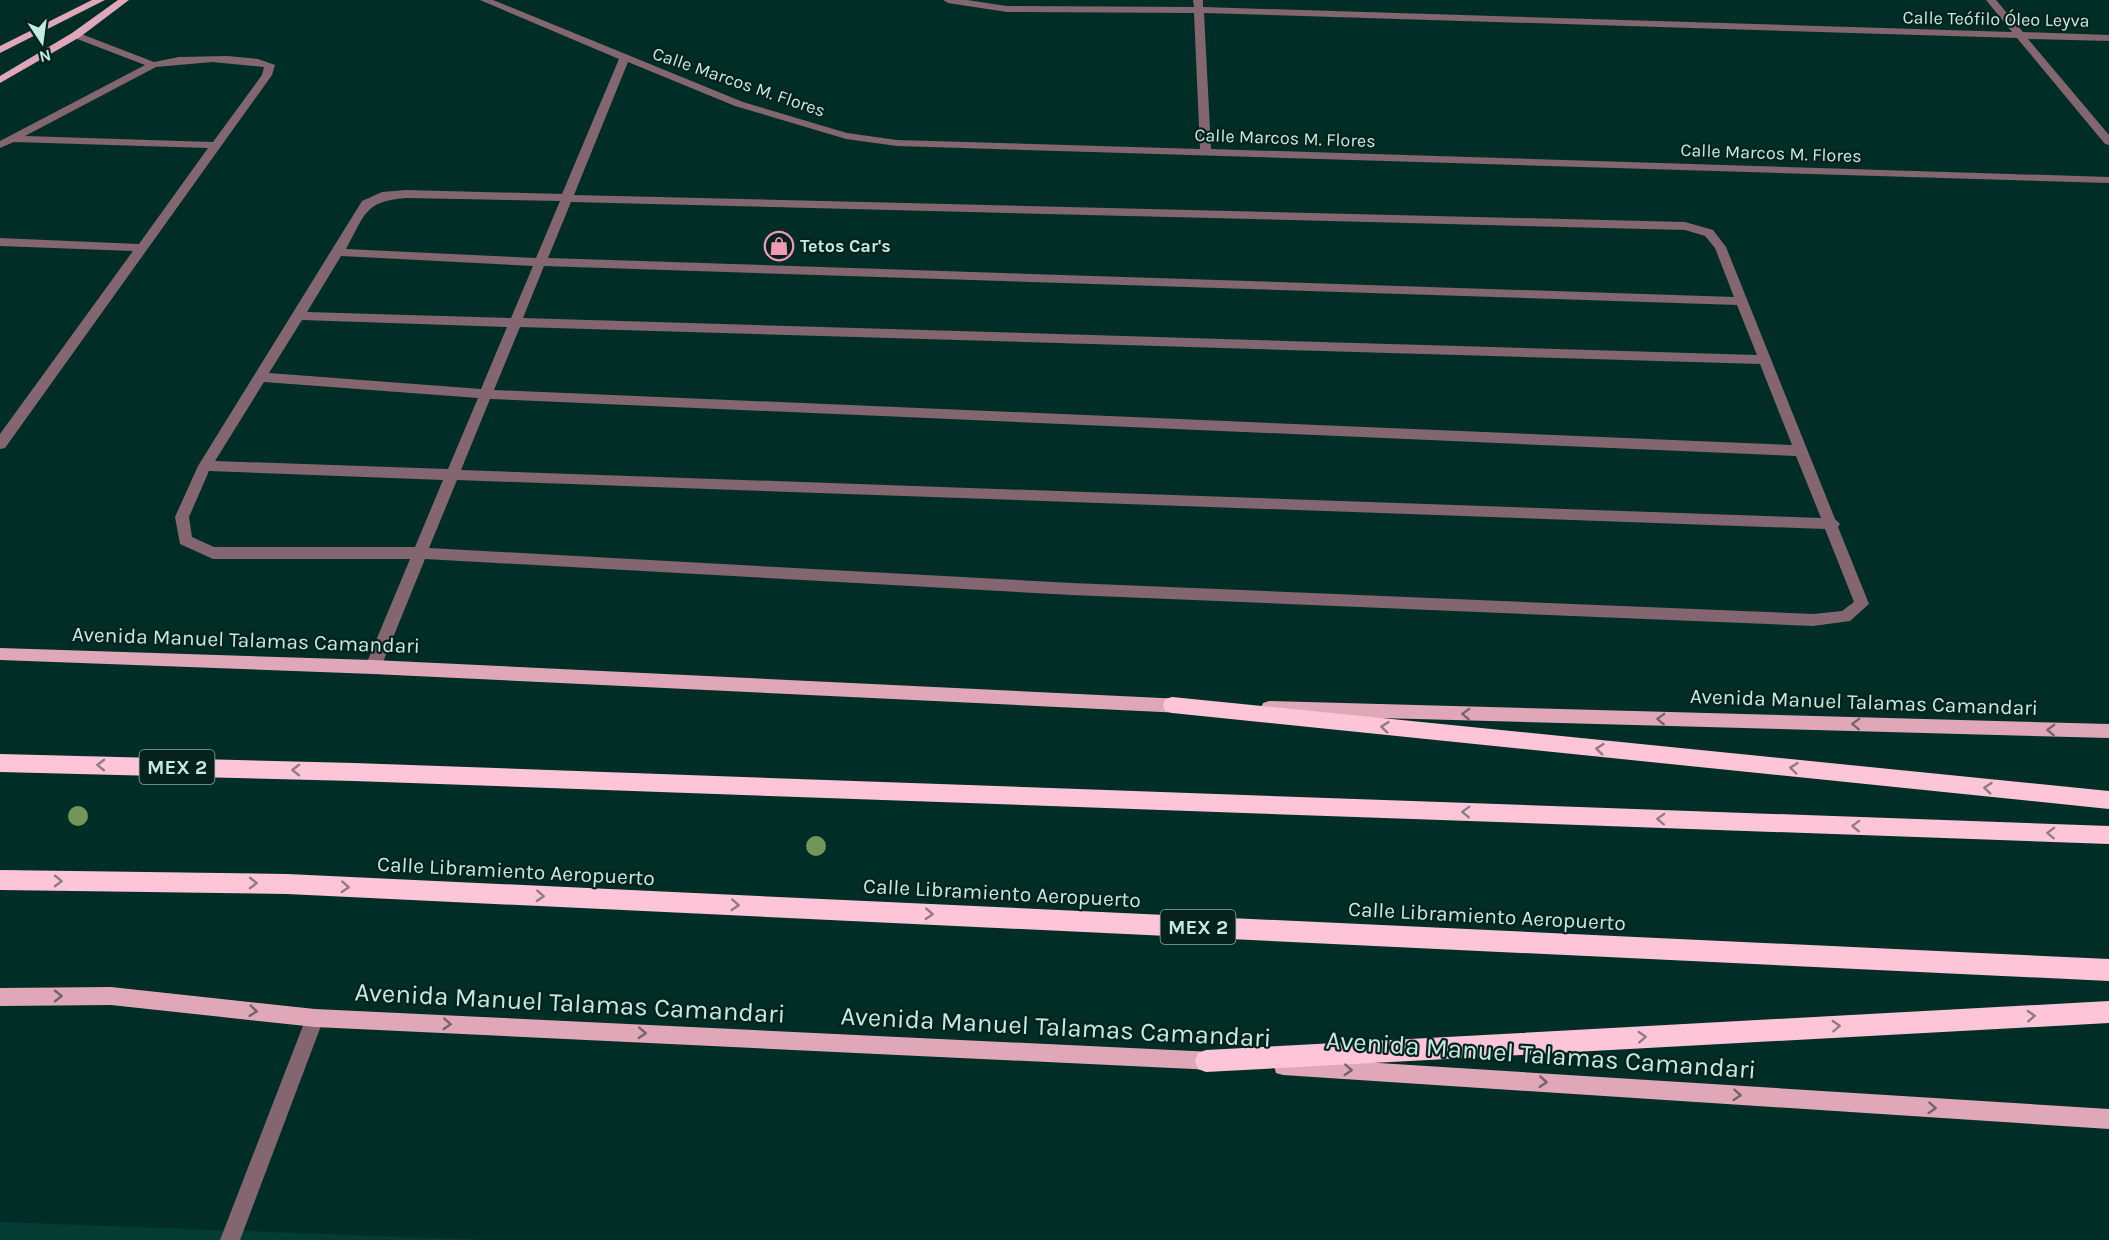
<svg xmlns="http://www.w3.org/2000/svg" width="2109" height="1240" viewBox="0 0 2109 1240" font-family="Karla,sans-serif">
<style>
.built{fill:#043c33}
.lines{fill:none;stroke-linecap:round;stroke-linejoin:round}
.minor{fill:#83666f;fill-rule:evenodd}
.major{fill:#e0a7b9;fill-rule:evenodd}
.highway{fill:#fdc5d7;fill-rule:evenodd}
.tree{fill:#759458}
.oneway{stroke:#74646a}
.oneway2{stroke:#8e7c83}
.labels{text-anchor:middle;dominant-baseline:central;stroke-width:4.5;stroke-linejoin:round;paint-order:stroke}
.far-street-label{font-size:18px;fill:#c4ebe1;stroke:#07221c}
.far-poi-label{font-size:18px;font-weight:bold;fill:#c4ebe1;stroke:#07221c;text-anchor:start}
.shield{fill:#07221c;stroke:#8bafa6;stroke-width:1.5}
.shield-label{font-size:20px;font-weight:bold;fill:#c4ebe1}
.street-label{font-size:21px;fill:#c4ebe1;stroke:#07221c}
.near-street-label{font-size:26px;fill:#c4ebe1;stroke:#07221c}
</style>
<rect width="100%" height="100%" fill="#002e26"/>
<path class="built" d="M0 1222 486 1240H0Z"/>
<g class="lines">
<path class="minor" d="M480 0H493L743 102 847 133 897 140 1200 149 1194 13 1007 12 948 3 943 0H967L1007 6 1194 7 1193 0H1203V7L2012 32 1986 0H1996L2023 32 2109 35V41L2028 39 2109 135V145L2105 144 2017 38 1204 13 1211 149 2109 177V183L897 146 846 139 735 106 628 62 574 195 1685 222 1713 230 1726 247 1835 519 1840 524 1838 527 1869 604 1850 621 1813 626 1072 595 425 559 381 667 378 672 373 674 368 672 365 667 410 559H213L180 544 175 517 198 466 362 201 382 192 406 190 562 194 619 59ZM406 198 560 201 536 258 346 249C365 215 364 201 406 198ZM571 202 1685 230 1705 236 1715 248 1734 297 548 258ZM341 256 533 266 511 318 307 312ZM544 266 1737 305 1757 355 523 318ZM302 320 507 327 481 389 269 373ZM520 327 1760 364 1792 445 494 390ZM264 382 478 398 448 469 215 461ZM490 399 1796 456 1821 518 461 470ZM209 471 443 480 415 547H214L192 537 189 517ZM457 480 1825 529 1854 602 1842 611 1813 614 1072 583 429 548Z
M76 32 154 62 179 57 228 56 258 59 275 65 272 75 5 448 0 449V434L133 251 0 246V238L139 244 208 148 14 142 0 148V141L145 65 72 37V33ZM212 62 264 67 262 75 213 142 25 136 156 67Z
M315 1009 322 1011 324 1018 240 1240H220L306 1018 308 1011Z"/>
<path class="major" d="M92 0H105L0 53V46Z
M118 0H129L80 37 0 83V76L72 33Z
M0 648 373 660 1182 699 1188 701 1190 706 1188 711 1182 713 373 674 0 660Z
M1269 701 2109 724V738L1269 715 1263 713 1261 708 1263 703Z
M111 987 315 1009 1214 1052 1221 1054 1223 1061 1221 1068 1214 1070 315 1027 111 1005 0 1006V988Z
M1283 1057 2109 1109V1129L1283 1075 1276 1073 1274 1066 1276 1059Z"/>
<path class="highway" d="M1172 697 2109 791V809L1172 713 1165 711 1163 705 1165 699Z
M0 754 354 763 2109 826V844L354 781 0 772Z
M0 870 287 874 2109 959V981L287 894 0 890Z
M2109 1001V1023L1206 1072 1198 1069 1195 1061 1198 1053 1206 1050Z"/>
</g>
<g class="tree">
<circle cx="78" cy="816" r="10"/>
<circle cx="816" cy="846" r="10"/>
</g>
<defs><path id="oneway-chevron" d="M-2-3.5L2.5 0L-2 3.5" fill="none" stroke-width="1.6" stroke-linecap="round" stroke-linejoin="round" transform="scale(1.5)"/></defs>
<g class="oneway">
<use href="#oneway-chevron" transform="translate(1466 714) rotate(-178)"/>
<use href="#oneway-chevron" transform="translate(1661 719) rotate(-178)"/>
<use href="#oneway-chevron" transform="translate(1856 724) rotate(-178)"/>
<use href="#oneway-chevron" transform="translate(2051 730) rotate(-178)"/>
<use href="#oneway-chevron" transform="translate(58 996)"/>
<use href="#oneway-chevron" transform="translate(253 1011) rotate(6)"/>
<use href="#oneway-chevron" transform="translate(447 1024) rotate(3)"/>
<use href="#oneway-chevron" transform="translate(642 1033) rotate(3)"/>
<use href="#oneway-chevron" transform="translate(1348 1070) rotate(4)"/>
<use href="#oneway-chevron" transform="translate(1543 1082) rotate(4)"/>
<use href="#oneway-chevron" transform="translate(1737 1095) rotate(4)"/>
<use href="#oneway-chevron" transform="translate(1932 1108) rotate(4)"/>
</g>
<g class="oneway2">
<use href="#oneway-chevron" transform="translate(1385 727) rotate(-174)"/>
<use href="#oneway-chevron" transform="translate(1600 749) rotate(-174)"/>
<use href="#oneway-chevron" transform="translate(101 765) rotate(-179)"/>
<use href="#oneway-chevron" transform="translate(1794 768) rotate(-174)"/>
<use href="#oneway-chevron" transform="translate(296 770) rotate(-179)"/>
<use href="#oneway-chevron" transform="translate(1988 788) rotate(-174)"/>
<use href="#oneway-chevron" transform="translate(1466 812) rotate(-178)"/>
<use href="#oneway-chevron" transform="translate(1661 819) rotate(-178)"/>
<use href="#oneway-chevron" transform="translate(1856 826) rotate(-178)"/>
<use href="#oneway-chevron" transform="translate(2051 833) rotate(-178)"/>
<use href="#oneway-chevron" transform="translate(58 881) rotate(1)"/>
<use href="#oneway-chevron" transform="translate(253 883) rotate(1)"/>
<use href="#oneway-chevron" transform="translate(345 887) rotate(3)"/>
<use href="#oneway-chevron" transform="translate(540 896) rotate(3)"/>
<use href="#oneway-chevron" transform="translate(735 905) rotate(3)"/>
<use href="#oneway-chevron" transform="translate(929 914) rotate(3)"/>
<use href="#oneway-chevron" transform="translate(2031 1016) rotate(-3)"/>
<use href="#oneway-chevron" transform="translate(1836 1026) rotate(-3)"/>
<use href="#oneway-chevron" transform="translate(1642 1037) rotate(-3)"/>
</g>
<defs>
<g id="shop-ring" transform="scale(1.5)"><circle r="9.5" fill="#07221c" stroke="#f09ab7" stroke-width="1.5"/><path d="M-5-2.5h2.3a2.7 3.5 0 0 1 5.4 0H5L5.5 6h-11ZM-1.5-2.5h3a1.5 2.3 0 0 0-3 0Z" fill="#f09ab7"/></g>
</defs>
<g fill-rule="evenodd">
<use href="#shop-ring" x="779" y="246"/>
</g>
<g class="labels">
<g class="far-street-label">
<text transform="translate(1996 19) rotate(1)">Calle Teófilo Óleo Leyva</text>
<text transform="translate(739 82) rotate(19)">Calle Marcos M. Flores</text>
<text transform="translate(1285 138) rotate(2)">Calle Marcos M. Flores</text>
<text transform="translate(1771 153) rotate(2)">Calle Marcos M. Flores</text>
</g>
<g class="far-poi-label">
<text x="800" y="246">Tetos Car's</text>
</g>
<g class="shield">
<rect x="139.5" y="750" width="75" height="34" rx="4.5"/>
<rect x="1160.5" y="910" width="75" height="34" rx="4.5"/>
</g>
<g class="shield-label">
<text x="177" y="767">MEX 2</text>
<text x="1198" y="927">MEX 2</text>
</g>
<g class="street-label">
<text transform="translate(246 640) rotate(2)">Avenida Manuel Talamas Camandari</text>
<text transform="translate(1864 702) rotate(2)">Avenida Manuel Talamas Camandari</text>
<text transform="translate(516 871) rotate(3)">Calle Libramiento Aeropuerto</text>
<text transform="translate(1002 893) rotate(3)">Calle Libramiento Aeropuerto</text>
<text transform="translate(1487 916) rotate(3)">Calle Libramiento Aeropuerto</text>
</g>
<g class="near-street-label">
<text transform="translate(570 1003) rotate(3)">Avenida Manuel Talamas Camandari</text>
<text transform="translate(1056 1027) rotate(3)">Avenida Manuel Talamas Camandari</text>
<text transform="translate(1541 1055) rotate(4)">Avenida Manuel Talamas Camandari</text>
</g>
</g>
<g transform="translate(42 42) rotate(167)" stroke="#07221c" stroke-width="4.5" paint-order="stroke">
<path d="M0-4.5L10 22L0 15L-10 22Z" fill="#c4ebe1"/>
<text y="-9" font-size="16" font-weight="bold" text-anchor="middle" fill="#c4ebe1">N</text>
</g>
</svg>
